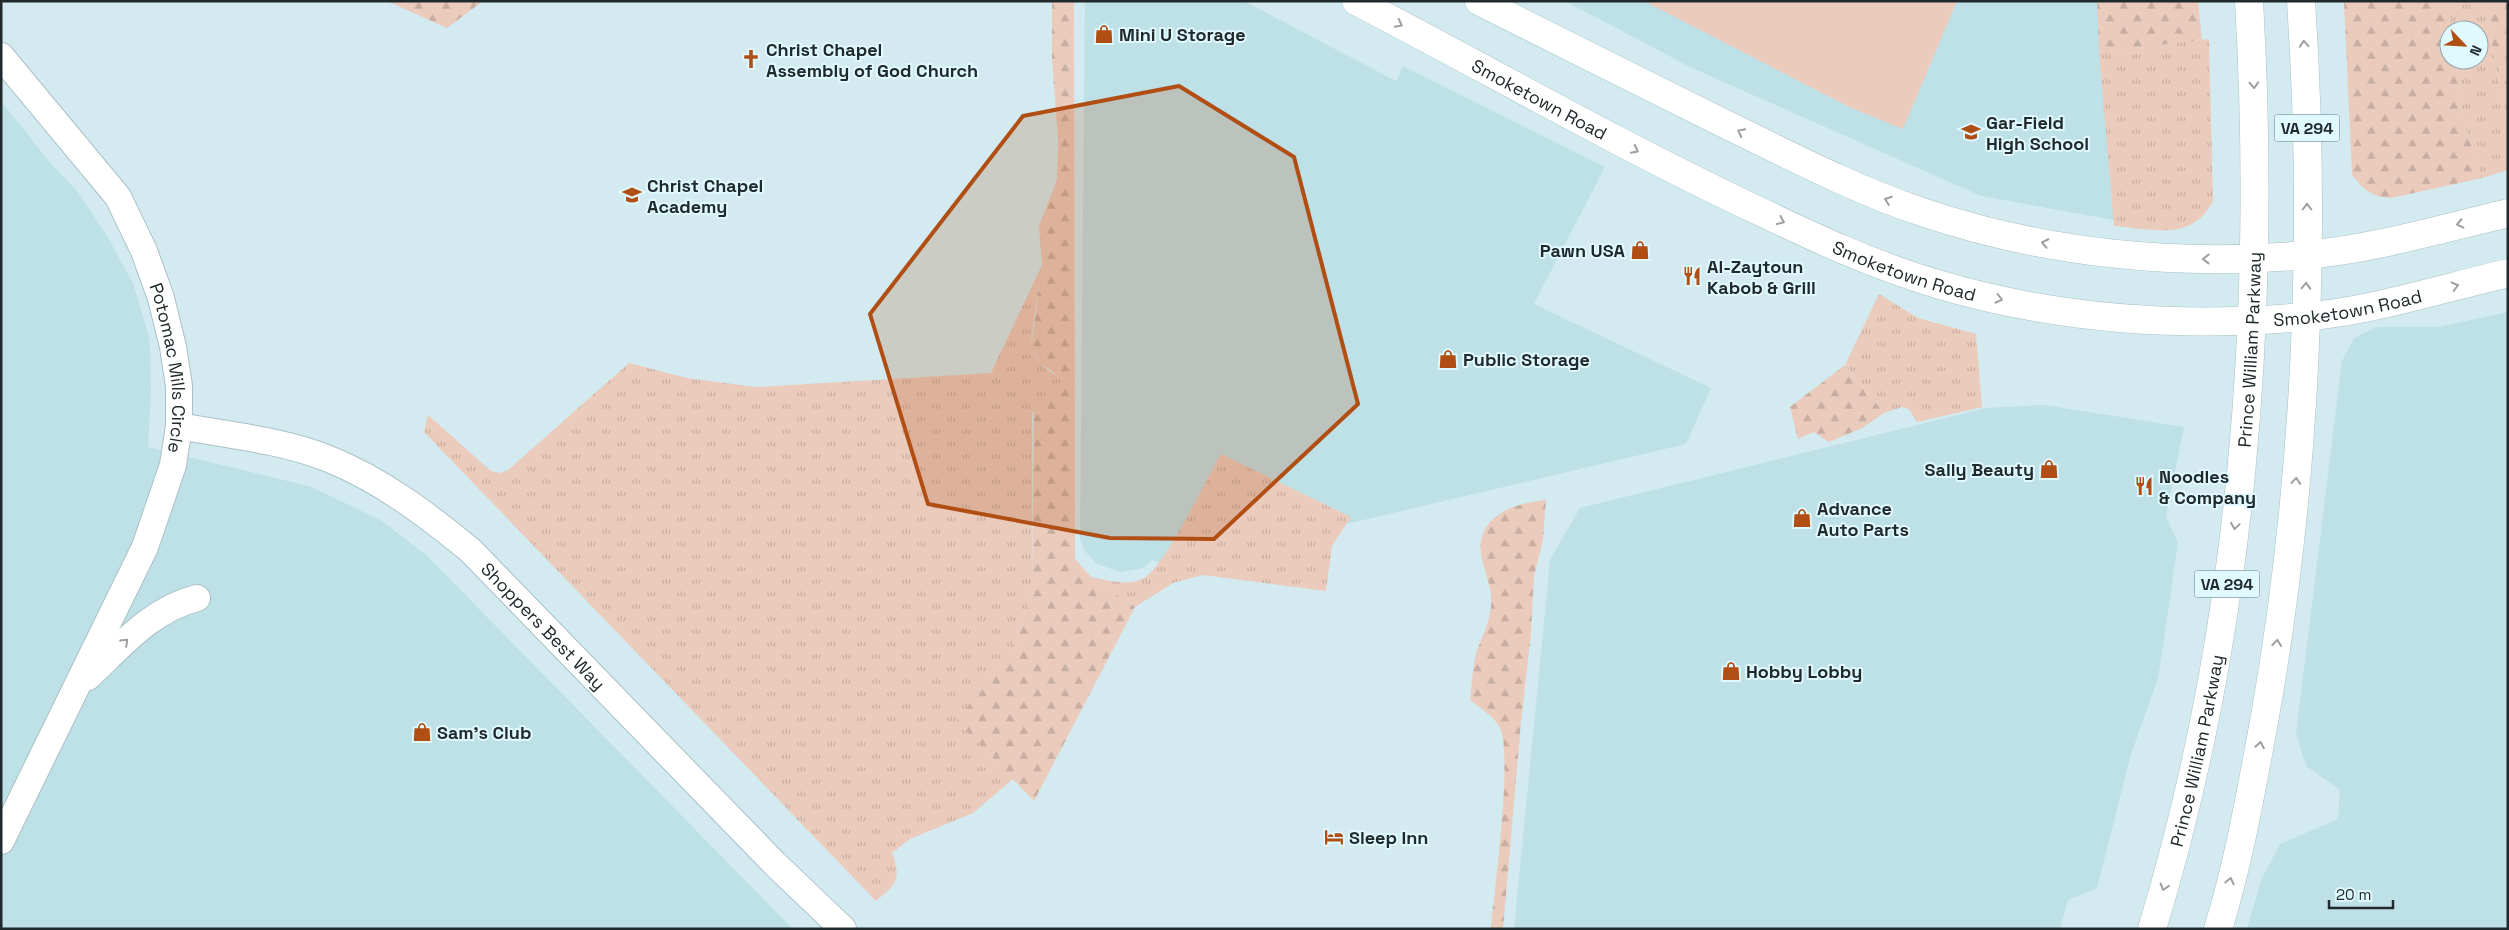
<svg xmlns="http://www.w3.org/2000/svg" width="2509" height="930" viewBox="0 0 2509 930" font-family="'Space Grotesk',sans-serif">
<style>
.built{fill:#bee0e7}
.grass{fill:url(#grass-tufts)}
.forest{fill:url(#forest-firs)}
.pitch{fill:#eacbbc}
.lines{fill:none;stroke-linecap:round;stroke-linejoin:round}
.tertiary-casing{stroke:#a9c1c6;stroke-width:28}
.secondary-casing{stroke:#a9c1c6;stroke-width:29}
.trunk-casing{stroke:#a9c1c6;stroke-width:29}
.tertiary{stroke:#fff;stroke-width:26}
.secondary{stroke:#fff;stroke-width:28}
.trunk{stroke:#fff;stroke-width:28}
.oneway{stroke:#9b9fa0}
.marked{fill:#b14e14;fill-opacity:0.2;stroke:#b14e14;stroke-width:4;stroke-linejoin:round}
.labels{text-anchor:middle;dominant-baseline:central;stroke-width:4;stroke-linejoin:round;paint-order:stroke}
.shield{fill:#e0f9fe;stroke:#5a686b;stroke-width:1}
.shield-label{font-size:16px;font-weight:bold;fill:#202a2c}
.poi-label{font-size:18px;font-weight:bold;fill:#202a2c;stroke:#e0f9fe;text-anchor:start}
.street-label{font-size:18px;fill:#202a2c;stroke:#e0f9fe}
</style>
<defs>
<pattern id="grass-tufts" width="24" height="20" patternUnits="userSpaceOnUse" patternTransform="scale(1.25)"><rect width="24" height="20" fill="#eacbbc"/><path d="M3 7l-1-3M5 7V3M7 7l1-3M15 17l-1-3M17 17v-4M19 17l1-3" fill="none" stroke="#c8aea2"/></pattern>
<pattern id="forest-firs" width="22" height="20" patternUnits="userSpaceOnUse" patternTransform="scale(1.25)"><rect width="22" height="20" fill="#eacbbc"/><path d="M5 1l3.5 6h-7zM16 11l3.5 6h-7z" fill="#c8aea2"/></pattern>
</defs>
<rect width="100%" height="100%" fill="#d3ebf0"/>
<path class="built" d="M1085 1H1244L1396 81 1403 66 1605 167 1534 304 1711 388 1686 444 1168 566 1152 560 1143 568 1120 572 1097 564 1083 549 1080 539Z
M1565 1H2097L2114 220 1981 196 1690 67Z
M1 101 52 165 78 192 107 236 133 283 150 340 151 391 148 447 312 487 382 521 426 555 793 929H1Z
M2508 312V929H2247L2261 880 2280 844 2338 819 2340 790 2306 766 2296 733 2342 361 2354 338 2376 327H2438Z
M2044 405 2184 427 2166 516 2178 543 2158 679 2131 754 2097 888 2068 900 2060 929H1514L1550 560 1580 508 1986 408Z"/>
<path class="grass" d="M2448 1H2484L2508 128V170L2482 178 2464 124 2456 60H2479V30H2452Z
M2209 39 2213 201C2192 242 2153 229 2114 226L2099 52Z
M1042 265C1041 278 1029 342 1032 350 1036 364 1052 371 1062 381L1032 413V584L1019 637 958 721 1013 779 973 813 910 839 892 853C902 879 896 885 876 901L424 432 428 415 491 471 500 473 508 470 629 363 687 378 756 387 991 373Z
M1879 294 1918 318 1976 334 1982 407 1917 422 1909 409 1902 407 1884 413 1845 365Z
M1221 454 1351 517 1332 546 1326 591 1203 575 1173 583 1135 607 1091 577C1107 580 1128 587 1144 578 1164 568 1207 478 1221 454Z"/>
<path class="forest" d="M387 1H483L447 28Z
M1052 1H1074L1075 559 1091 577 1135 607 1034 801 957 721 1019 637 1032 584 1034 400 1050 393 1061 381 1051 370 1040 363 1031 349 1042 265 1039 226 1057 180 1058 140 1052 59Z
M2097 1H2198L2202 40 2099 52Z
M2344 1H2448L2452 30H2449V60H2456L2464 124 2482 178 2391 198C2372 197 2364 190 2352 175Z
M2484 1H2508V128Z
M1845 365 1884 413 1862 428 1829 442 1814 432 1798 439 1790 407Z
M1546 500 1543 540 1534 576 1531 633 1521 722 1503 929H1491C1494 893 1514 750 1499 726 1492 715 1480 708 1470 700 1472 686 1472 669 1476 654 1481 638 1489 625 1491 607 1493 588 1484 572 1481 554 1476 515 1516 503 1546 500Z"/>
<path class="pitch" d="M1644 1H1957L1903 129 1849 107Z"/>
<g class="lines">
<g class="tertiary-casing">
<g id="tertiary">
<path id="s1" d="M1 56 118 197 144 251 161 298 173 347 179 386V426L173 465 145 547 1 841"/>
<path id="s2" d="M179 426C228 435 282 440 329 459 381 480 426 514 470 550L774 863 843 929"/>
<path d="M88 677C121 646 152 609 197 598"/>
</g>
</g>
<g class="secondary-casing">
<g id="secondary">
<path id="s3" d="M1356 1C1485 68 1612 141 1744 204 1807 234 1869 264 1937 284 2055 319 2180 328 2303 317 2372 311 2440 289 2508 273"/>
<path d="M1479 1C1560 42 1642 83 1723 123 1789 155 1853 189 1922 212 2043 253 2178 267 2305 255 2373 249 2441 229 2508 213"/>
</g>
</g>
<g class="trunk-casing">
<g id="trunk">
<path id="s4" d="M2152 929C2243 631 2267 311 2249 1"/>
<path d="M2218 929C2239 862 2251 791 2264 722 2306 487 2317 240 2301 1"/>
</g>
</g>
<use href="#tertiary" class="tertiary"/>
<use href="#secondary" class="secondary"/>
<use href="#trunk" class="trunk"/>
</g>
<defs><path id="oneway-chevron" d="M-2-3.5L2.5 0L-2 3.5" fill="none" stroke-width="1.6" stroke-linecap="round" stroke-linejoin="round" transform="scale(1.25)"/></defs>
<g class="oneway">
<use href="#oneway-chevron" transform="translate(1399 24) rotate(27)"/>
<use href="#oneway-chevron" transform="translate(2304 44) rotate(-94)"/>
<use href="#oneway-chevron" transform="translate(2254 85) rotate(87)"/>
<use href="#oneway-chevron" transform="translate(1741 132) rotate(-154)"/>
<use href="#oneway-chevron" transform="translate(1635 150) rotate(27)"/>
<use href="#oneway-chevron" transform="translate(1888 200) rotate(-160)"/>
<use href="#oneway-chevron" transform="translate(2307 207) rotate(-90)"/>
<use href="#oneway-chevron" transform="translate(1781 221) rotate(25)"/>
<use href="#oneway-chevron" transform="translate(2460 224) rotate(167)"/>
<use href="#oneway-chevron" transform="translate(2045 243) rotate(-168)"/>
<use href="#oneway-chevron" transform="translate(2206 259) rotate(180)"/>
<use href="#oneway-chevron" transform="translate(2306 286) rotate(-88)"/>
<use href="#oneway-chevron" transform="translate(2455 286) rotate(-14)"/>
<use href="#oneway-chevron" transform="translate(1999 299) rotate(14)"/>
<use href="#oneway-chevron" transform="translate(2296 481) rotate(-85)"/>
<use href="#oneway-chevron" transform="translate(2235 526) rotate(98)"/>
<use href="#oneway-chevron" transform="translate(125 642) rotate(-43)"/>
<use href="#oneway-chevron" transform="translate(2277 643) rotate(-83)"/>
<use href="#oneway-chevron" transform="translate(2260 745) rotate(-80)"/>
<use href="#oneway-chevron" transform="translate(2230 881) rotate(-77)"/>
<use href="#oneway-chevron" transform="translate(2164 887) rotate(107)"/>
</g>
<path class="marked" d="M1179 86 1294 157 1358 404 1214 539 1110 538 928 504 870 314 1023 116Z"/>
<defs>
<g id="shop-bare" transform="scale(1.5)"><path d="M-5-2.5h2.3a2.7 3.5 0 0 1 5.4 0H5L5.5 6h-11ZM-1.5-2.5h3a1.5 2.3 0 0 0-3 0Z" fill="#b14e14" stroke="#e0f9fe" stroke-width="2.5" paint-order="stroke"/></g>
<g id="church-bare" transform="scale(1.5)"><path d="M-1.2-6h2.4v3.5h3.3v2.4h-3.3V6h-2.4V-.1h-3.3v-2.4h3.3Z" fill="#b14e14" stroke="#e0f9fe" stroke-width="2.5" paint-order="stroke"/></g>
<g id="school-bare" transform="scale(1.5)"><path d="M0-5L7-2L0 1L-7-2ZM-4 1L0 2.5L4 1V4Q0 6-4 4Z" fill="#b14e14" stroke="#e0f9fe" stroke-width="2.5" paint-order="stroke"/></g>
<g id="restaurant-bare" transform="scale(1.5)"><path d="M-5-6h1v4h1v-4h1v4h1v-4h1v5L-1.5 .5V6h-2V.5L-5-1ZM5-6V6H3V1.5H1.5Q1.5-4 5-6Z" fill="#b14e14" stroke="#e0f9fe" stroke-width="2.5" paint-order="stroke"/></g>
<g id="hotel-bare" transform="scale(1.5)"><path d="M-6-4.5h1.5V1H6V5H4.5V3h-9V5H-6ZM-4 0a1.8 1.8 0 1 1 3.6 0ZM.5 0V-2.5h3Q6-2.5 6 0Z" fill="#b14e14" stroke="#e0f9fe" stroke-width="2.5" paint-order="stroke"/></g>
</defs>
<g fill-rule="evenodd">
<use href="#shop-bare" x="1104" y="34"/>
<use href="#church-bare" x="751" y="59"/>
<use href="#school-bare" x="1971" y="132"/>
<use href="#school-bare" x="632" y="195"/>
<use href="#shop-bare" x="1640" y="250"/>
<use href="#restaurant-bare" x="1692" y="276"/>
<use href="#shop-bare" x="1448" y="359"/>
<use href="#shop-bare" x="2049" y="469"/>
<use href="#restaurant-bare" x="2144" y="486"/>
<use href="#shop-bare" x="1802" y="518"/>
<use href="#shop-bare" x="1731" y="671"/>
<use href="#shop-bare" x="422" y="732"/>
<use href="#hotel-bare" x="1334" y="837"/>
</g>
<g class="labels">
<g class="shield">
<rect x="2274.5" y="114.5" width="65" height="27" rx="4"/>
<rect x="2194.5" y="570.5" width="65" height="27" rx="4"/>
</g>
<g class="shield-label">
<text x="2307" y="128">VA 294</text>
<text x="2227" y="584">VA 294</text>
</g>
<g class="poi-label">
<text x="1119" y="34">Mini U Storage</text>
<text x="766" y="49">Christ Chapel<tspan x="766" dy="21">Assembly of God Church</tspan></text>
<text x="1986" y="122">Gar-Field<tspan x="1986" dy="21">High School</tspan></text>
<text x="647" y="185">Christ Chapel<tspan x="647" dy="21">Academy</tspan></text>
<text x="1625" y="250" text-anchor="end">Pawn USA</text>
<text x="1707" y="266">Al-Zaytoun<tspan x="1707" dy="21">Kabob &amp; Grill</tspan></text>
<text x="1463" y="359">Public Storage</text>
<text x="2034" y="469" text-anchor="end">Sally Beauty</text>
<text x="2159" y="476">Noodles<tspan x="2159" dy="21">&amp; Company</tspan></text>
<text x="1817" y="508">Advance<tspan x="1817" dy="21">Auto Parts</tspan></text>
<text x="1746" y="671">Hobby Lobby</text>
<text x="437" y="732">Sam's Club</text>
<text x="1349" y="837">Sleep Inn</text>
</g>
<g class="street-label">
<text stroke="none"><textPath href="#s3" startOffset="208">Smoketown Road</textPath></text>
<text stroke="none"><textPath href="#s3" startOffset="612">Smoketown Road</textPath></text>
<text stroke="none"><textPath href="#s3" startOffset="1062">Smoketown Road</textPath></text>
<text stroke="none"><textPath href="#s4" startOffset="589">Prince William Parkway</textPath></text>
<text stroke="none"><textPath href="#s1" startOffset="364">Potomac Mills Circle</textPath></text>
<text stroke="none"><textPath href="#s2" startOffset="428">Shoppers Best Way</textPath></text>
<text stroke="none"><textPath href="#s4" startOffset="184">Prince William Parkway</textPath></text>
</g>
</g>
<rect width="2509" height="930" fill="none" stroke="#202a2c" stroke-width="5"/>
<g transform="translate(2464 45) rotate(115)"><circle r="24" fill="#e0f9fe" stroke="#93a6aa"/>
<path d="M0-4L9 19L0 12L-9 19Z" fill="#b14e14"/>
<text y="-8" font-size="14" font-weight="bold" text-anchor="middle" fill="#202a2c">N</text>
</g>
<path d="M2329 900v8h64v-8" fill="none" stroke="#202a2c" stroke-width="2.5"/>
<text x="2336" y="900" font-size="15" fill="#202a2c" stroke="#e0f9fe" stroke-width="4" paint-order="stroke">20 m</text>
</svg>
